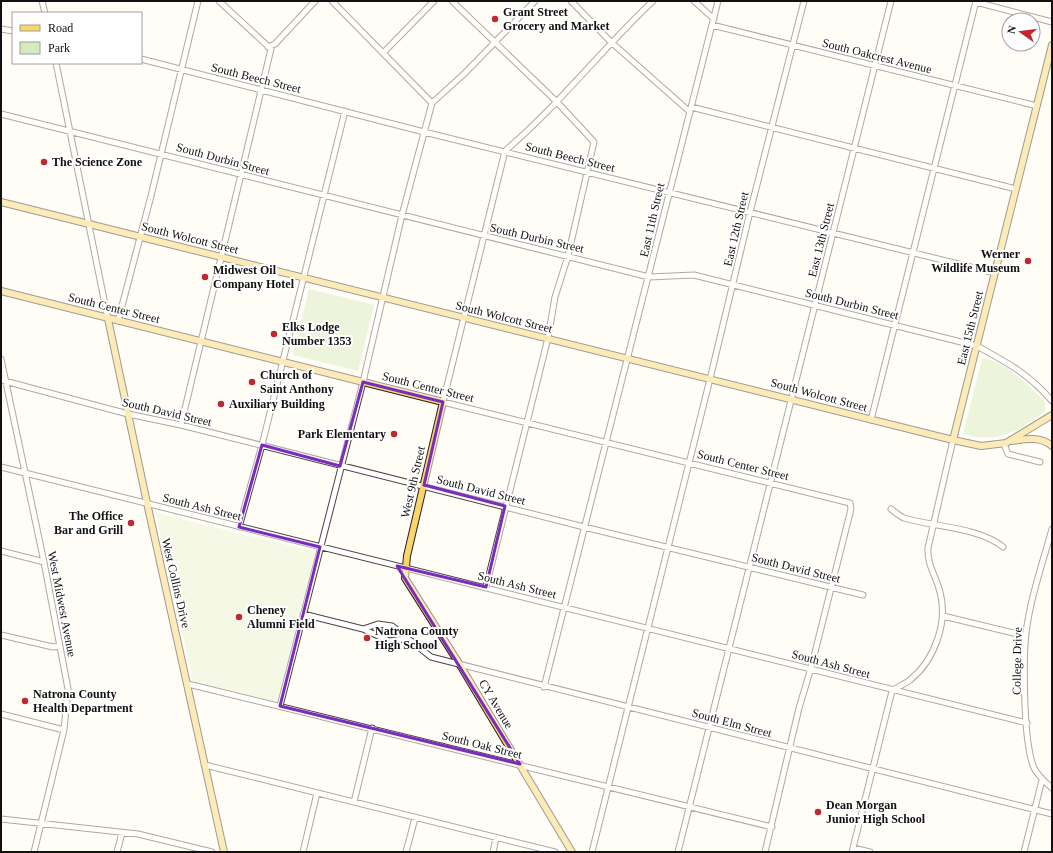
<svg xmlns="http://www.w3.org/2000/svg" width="1053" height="853" viewBox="0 0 1053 853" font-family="Georgia,serif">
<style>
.green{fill:#d5ebbd}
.pitch{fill:#e6f2cf}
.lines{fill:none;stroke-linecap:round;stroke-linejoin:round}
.minor-casing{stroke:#444;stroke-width:7}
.major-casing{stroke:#222;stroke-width:8}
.minor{stroke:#fff;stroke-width:5}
.major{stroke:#f9d66b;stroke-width:6}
.marked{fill:none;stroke:#7b2cbf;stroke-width:3;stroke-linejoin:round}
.poi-dot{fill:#c4262e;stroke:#fff;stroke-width:1.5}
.labels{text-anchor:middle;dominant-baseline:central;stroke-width:4;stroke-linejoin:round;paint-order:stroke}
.poi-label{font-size:12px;font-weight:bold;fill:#111;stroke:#fff;text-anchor:start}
.street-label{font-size:12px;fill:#111;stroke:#fff}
</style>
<rect width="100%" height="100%" fill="#fffdf5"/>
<path class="green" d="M309 289 374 305 358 371 293 355Z
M982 359C1003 358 1031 388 1045 402V411C1016 432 1000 444 963 434Z"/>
<path class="pitch" d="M156 513 315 552 277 702 193 681Z"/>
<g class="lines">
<g class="minor-casing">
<path id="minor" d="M42 1 45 13
M332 1 432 103
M452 1 557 102 594 142 568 256 555 297 548 338 486 587
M571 1 611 42 690 112
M694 1 714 19
M976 2 1052 22
M712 25 1037 106
M1 29 13 31
M268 47 275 44 315 1
M384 52 434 1
M141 59 424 132 995 273
M56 63 108 319
M691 107 1016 189
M1 114 649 277 694 275 977 346C1008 363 1029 374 1052 401
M505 151 443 402 850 503 851 509 811 668 799 708 765 852
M505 151C559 105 602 49 653 1
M118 321 151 196 198 1
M1 359 44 562 68 689 64 730 34 852
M1 380 128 414 181 425 584 527 863 595
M871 420 976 1
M181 425 271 49 219 1
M1004 444 1008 454 1040 462
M1 467 1027 723
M891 509C895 512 899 516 904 518 933 527 979 527 1003 547
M239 527 262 445 345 111
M1052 529C1044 559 1033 589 1028 620 1022 649 1023 742 1034 768 1038 776 1045 782 1052 788
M1 551 44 562
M303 614 363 629 389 641 403 639 411 641
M943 616 1026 636
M363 629 378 624 392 626 431 657 1052 814
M1 635 53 647 60 646
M188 684 772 827
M544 687 718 1
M280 706 363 382 402 215 432 103 465 73 535 1
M1 714 64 730
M205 765 555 852
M354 802 372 728
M1 819 138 834 212 852
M853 848 870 852
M117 852 122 833
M303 852 317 793
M406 852 415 818
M493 852 496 838
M592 852 710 379 750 212 804 1
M678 852 891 1
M852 852 892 691C897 687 905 684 910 680 935 660 948 622 940 592 936 576 927 565 928 548L953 440
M1024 852 1042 780"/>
</g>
<g class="major-casing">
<path id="major" d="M1 202 953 440 981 446 1006 443 1052 415
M1 291 443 402 407 556 405 578 460 665 572 852
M108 319 147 503 224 852
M953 440 1052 45
M1012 441C1026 439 1040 436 1052 446"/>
</g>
<use href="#minor" class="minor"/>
<use href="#major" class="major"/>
</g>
<path d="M0 0H1053V853H0ZM363 382 443 402 424 485 505 506 486 587 397 566 520 764 280 706 320 547 239 527 262 445 340 466Z" fill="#fffdf5" fill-opacity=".55" fill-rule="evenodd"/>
<path class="marked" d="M363 382 443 402 424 485 505 506 486 587 397 566 520 764 280 706 320 547 239 527 262 445 340 466Z"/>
<g class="poi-dot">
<circle cx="495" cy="19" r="4"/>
<circle cx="44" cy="162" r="4"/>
<circle cx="1028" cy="261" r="4"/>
<circle cx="205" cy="277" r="4"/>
<circle cx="274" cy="334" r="4"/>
<circle cx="252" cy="382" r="4"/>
<circle cx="221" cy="404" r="4"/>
<circle cx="394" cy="434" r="4"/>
<circle cx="131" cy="523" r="4"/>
<circle cx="239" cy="617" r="4"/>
<circle cx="367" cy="638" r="4"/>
<circle cx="25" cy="701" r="4"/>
<circle cx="818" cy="812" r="4"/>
</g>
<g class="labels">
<g class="poi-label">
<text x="503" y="12">Grant Street<tspan x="503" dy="14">Grocery and Market</tspan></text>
<text x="52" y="162">The Science Zone</text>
<text x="1020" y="254" text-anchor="end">Werner<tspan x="1020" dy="14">Wildlife Museum</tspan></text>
<text x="213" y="270">Midwest Oil<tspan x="213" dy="14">Company Hotel</tspan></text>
<text x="282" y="327">Elks Lodge<tspan x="282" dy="14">Number 1353</tspan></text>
<text x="260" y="375">Church of<tspan x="260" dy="14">Saint Anthony</tspan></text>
<text x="229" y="404">Auxiliary Building</text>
<text x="386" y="434" text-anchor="end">Park Elementary</text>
<text x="123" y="516" text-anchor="end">The Office<tspan x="123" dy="14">Bar and Grill</tspan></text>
<text x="247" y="610">Cheney<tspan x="247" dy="14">Alumni Field</tspan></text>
<text x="375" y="631">Natrona County<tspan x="375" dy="14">High School</tspan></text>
<text x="33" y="694">Natrona County<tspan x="33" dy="14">Health Department</tspan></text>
<text x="826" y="805">Dean Morgan<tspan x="826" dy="14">Junior High School</tspan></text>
</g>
<g class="street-label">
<text transform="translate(877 56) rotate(14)">South Oakcrest Avenue</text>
<text transform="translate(256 78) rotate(14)">South Beech Street</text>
<text transform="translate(570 157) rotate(14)">South Beech Street</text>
<text transform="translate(223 159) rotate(15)">South Durbin Street</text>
<text transform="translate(652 220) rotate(-77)">East 11th Street</text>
<text transform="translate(736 229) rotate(-77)">East 12th Street</text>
<text transform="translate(190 238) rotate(14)">South Wolcott Street</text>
<text transform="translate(537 238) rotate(13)">South Durbin Street</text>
<text transform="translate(821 240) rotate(-76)">East 13th Street</text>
<text transform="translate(852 304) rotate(14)">South Durbin Street</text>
<text transform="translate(114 308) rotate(14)">South Center Street</text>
<text transform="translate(504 317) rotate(14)">South Wolcott Street</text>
<text transform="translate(970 328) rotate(-76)">East 15th Street</text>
<text transform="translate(428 387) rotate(14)">South Center Street</text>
<text transform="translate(819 395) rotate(15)">South Wolcott Street</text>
<text transform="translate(167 412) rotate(13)">South David Street</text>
<text transform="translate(743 465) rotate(14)">South Center Street</text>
<text transform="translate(413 482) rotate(-77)">West 9th Street</text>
<text transform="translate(481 490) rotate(14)">South David Street</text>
<text transform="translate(202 507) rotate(14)">South Ash Street</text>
<text transform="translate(796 568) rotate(14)">South David Street</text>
<text transform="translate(176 583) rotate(77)">West Collins Drive</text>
<text transform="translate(517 585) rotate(14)">South Ash Street</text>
<text transform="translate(62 604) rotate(79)">West Midwest Avenue</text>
<text transform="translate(1017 661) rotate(-89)">College Drive</text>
<text transform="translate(831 664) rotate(15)">South Ash Street</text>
<text transform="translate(496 704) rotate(59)">CY Avenue</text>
<text transform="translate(732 723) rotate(15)">South Elm Street</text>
<text transform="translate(482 745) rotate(14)">South Oak Street</text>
</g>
</g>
<rect width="1053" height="853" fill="none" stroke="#111111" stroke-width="4"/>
<rect x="12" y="12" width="130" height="52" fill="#ffffff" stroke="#a0a0a0"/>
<rect x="20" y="25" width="20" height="6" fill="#f9d66b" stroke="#a0a0a0"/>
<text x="48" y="32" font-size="12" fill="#111111">Road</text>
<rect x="20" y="42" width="20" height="12" fill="#d5ebbd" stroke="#a0a0a0"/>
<text x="48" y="52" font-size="12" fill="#111111">Park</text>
<g transform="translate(1021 32) rotate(284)"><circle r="19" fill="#ffffff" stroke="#a0a0a0"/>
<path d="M0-3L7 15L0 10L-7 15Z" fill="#c4262e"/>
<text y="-6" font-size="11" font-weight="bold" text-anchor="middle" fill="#111111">N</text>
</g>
</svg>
